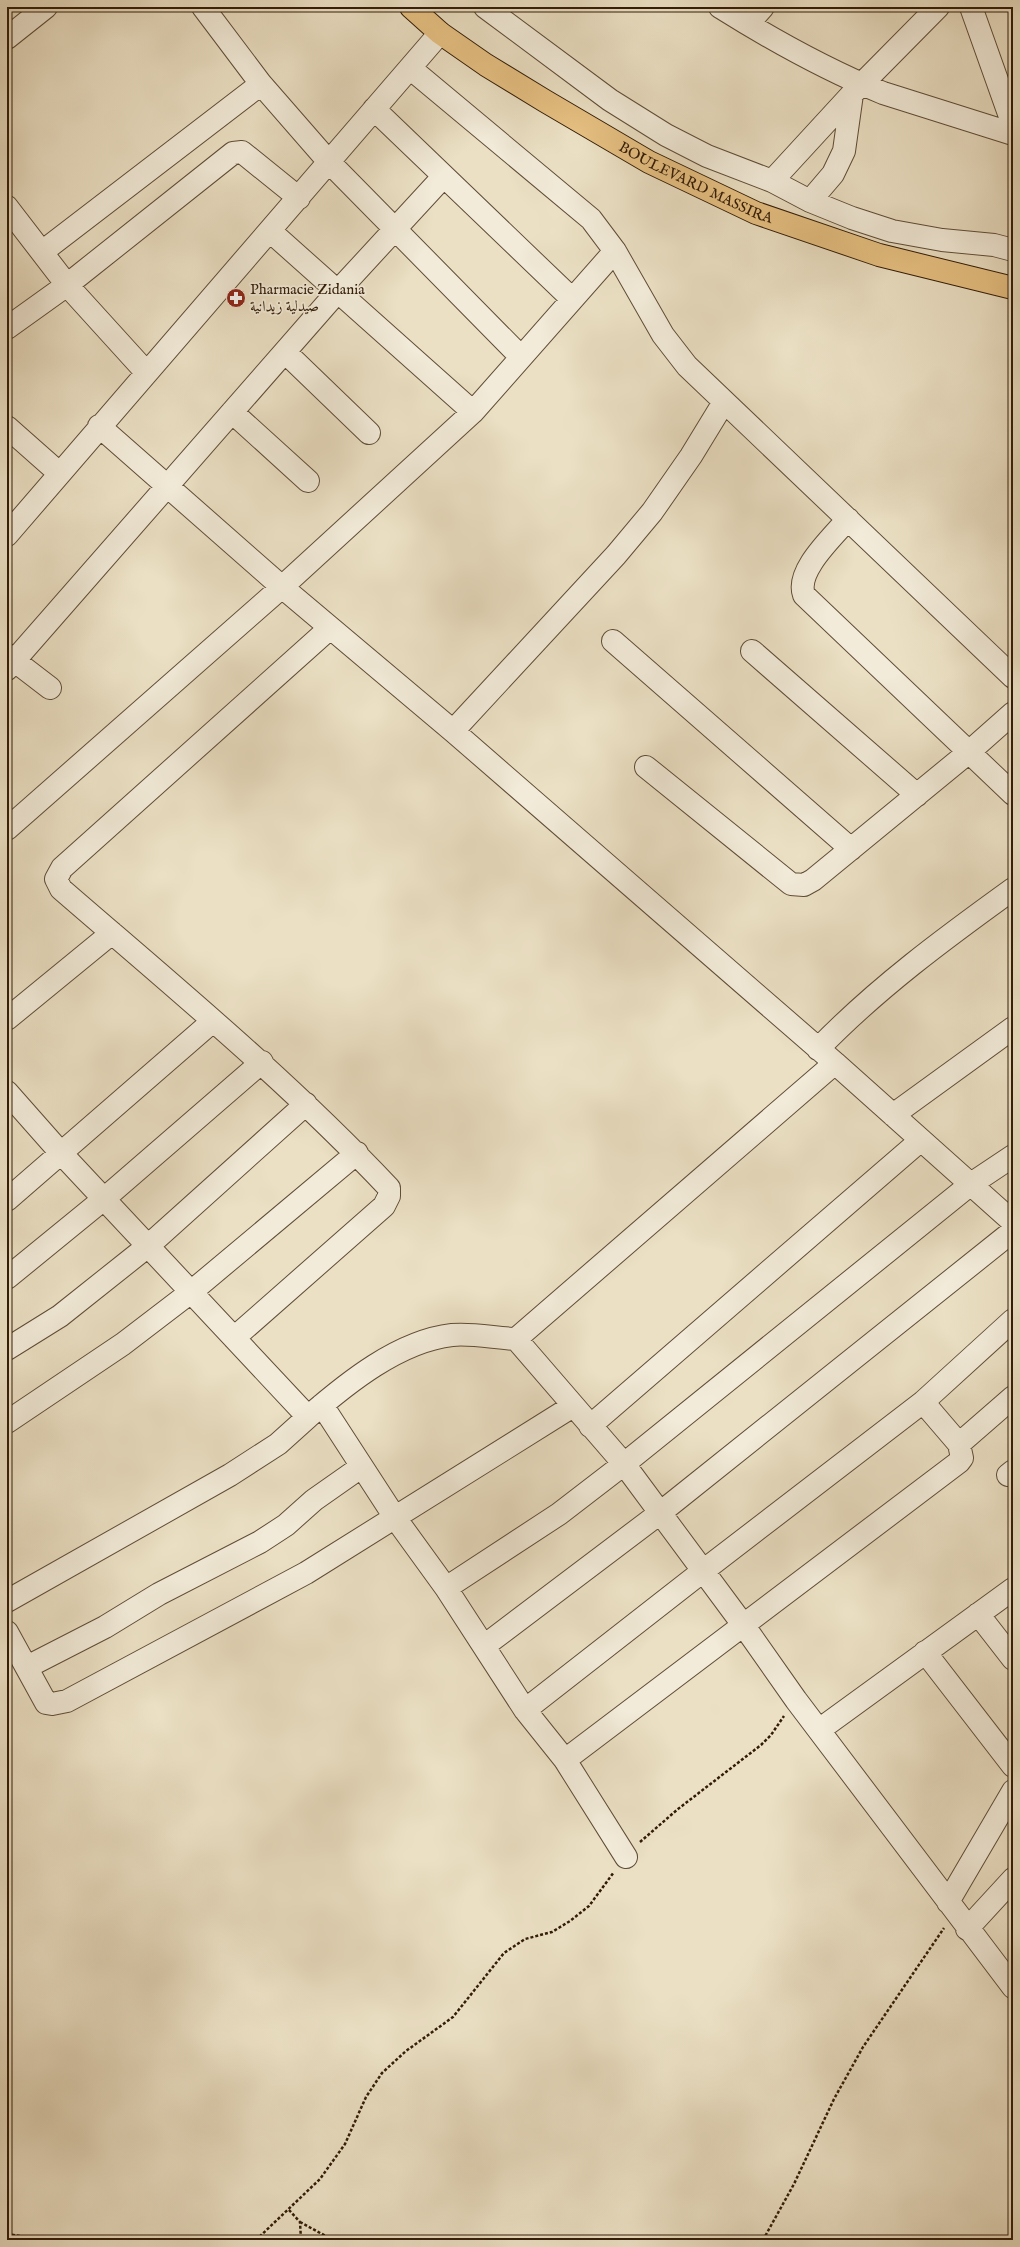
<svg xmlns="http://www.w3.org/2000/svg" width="1020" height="2247" viewBox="0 0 1020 2247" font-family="'IM FELL English',Amiri,serif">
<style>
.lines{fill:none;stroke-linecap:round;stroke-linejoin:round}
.minor-casing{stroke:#604d37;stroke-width:24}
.major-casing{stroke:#321c08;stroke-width:24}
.path{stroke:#321c08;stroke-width:2.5;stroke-dasharray:3 2;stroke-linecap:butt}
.minor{stroke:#f2ebd9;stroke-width:22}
.major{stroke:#e6c082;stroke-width:22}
.labels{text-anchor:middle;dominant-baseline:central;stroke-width:3.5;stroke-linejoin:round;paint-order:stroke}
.street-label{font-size:15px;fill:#321c08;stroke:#f2ebd9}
.poi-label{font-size:15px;fill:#321c08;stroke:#f2ebd9;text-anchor:start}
</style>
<rect width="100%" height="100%" fill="#ebe0c4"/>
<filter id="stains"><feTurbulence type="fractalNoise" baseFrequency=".005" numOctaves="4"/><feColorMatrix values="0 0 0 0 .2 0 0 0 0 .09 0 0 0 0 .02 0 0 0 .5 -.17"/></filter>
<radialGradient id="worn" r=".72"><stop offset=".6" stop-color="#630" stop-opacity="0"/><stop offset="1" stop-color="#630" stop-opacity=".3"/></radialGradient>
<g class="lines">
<g class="minor-casing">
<path id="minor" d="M203 7 261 84 329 162 521 357
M485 7 610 100 666 135 707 156 772 181 810 201 852 218 892 231 942 240 994 245 1013 250
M720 7C771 39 827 70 883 93L1013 134
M971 7 1013 125
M748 24 763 7
M7 38 46 7
M410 68 591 219 615 251 663 335 687 366 1013 677
M374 109 572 299
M772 181 852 94 938 7
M810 201 833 174 844 151 852 94
M7 207 67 285 146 372
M270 231 473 412
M42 252 261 84
M7 328 67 285 233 153 242 152 299 198
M285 352 369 433
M232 412 308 481
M99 426 282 587 453 731 835 1063 516 1339 624 1464 744 1626 796 1700 1013 1987
M7 427 59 473
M848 519C833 537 795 571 804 595L1013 794
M7 535 440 33
M613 641 851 849
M752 651 917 795
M7 655 50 688
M7 669 338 291 443 177
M453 731 616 555 652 512 691 456 724 402
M646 767 791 884 804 885 813 880 969 752 1013 713
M7 829 282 587 473 412 615 251
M7 1019 112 933
M818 1049C877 988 945 938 1013 889
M835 1063 1013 1222
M7 1092 60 1152 308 1417C347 1383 399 1341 452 1335 472 1333 495 1338 516 1339
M893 1115 1013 1028
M7 1200 213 1021
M7 1278 105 1198 262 1062
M234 1338 384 1206 389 1196V1188C287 1080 173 986 61 889L56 879 62 868 330 628
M7 1349 60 1316 148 1246 306 1104
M322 1405 396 1519 446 1588 525 1710 565 1760 626 1857
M7 1422 123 1344 191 1292 357 1153
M590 1426 921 1140
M959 1444 1013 1397
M1008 1475 1013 1471
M446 1588 559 1514 624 1464 971 1184 1013 1156
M7 1601 230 1475 278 1444 308 1417
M978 1614 1013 1659
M7 1632 46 1703 52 1704 67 1701 306 1573 573 1406
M484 1646 660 1513 1013 1231
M925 1652 1013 1766
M27 1667 105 1627 159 1594 260 1542 286 1525 314 1500 361 1467
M525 1710 703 1571 923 1402 1013 1320
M819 1730 1013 1589
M565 1760 959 1462 962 1458 959 1444 923 1402
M948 1902 1013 1791
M967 1929 1013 1879"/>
</g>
<g class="major-casing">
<g id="major">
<path id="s1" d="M411 7 440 33 486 65 545 101 649 162 756 213 879 255 1013 288"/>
</g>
</g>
<path class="path" d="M640 1842 678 1809 761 1745 771 1735 784 1716
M289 2210 300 2222 301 2240
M300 2222 333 2240
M7 2234 47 2240
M256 2240 320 2179 345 2144 366 2097 382 2073 406 2051 453 2017 504 1953 525 1939 552 1932 570 1921 589 1906 614 1872
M763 2240 794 2184 834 2099 863 2047 944 1928"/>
<use href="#minor" class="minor"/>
<use href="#major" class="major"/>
</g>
<defs>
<g id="pharmacy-disc" transform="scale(1)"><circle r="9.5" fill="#8f2418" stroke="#f2ebd9"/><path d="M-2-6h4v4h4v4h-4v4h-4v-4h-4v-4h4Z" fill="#fff"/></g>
</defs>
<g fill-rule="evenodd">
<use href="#pharmacy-disc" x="236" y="298"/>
</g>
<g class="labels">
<g class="street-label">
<text stroke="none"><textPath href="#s1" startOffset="336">BOULEVARD MASSIRA</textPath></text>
</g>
<g class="poi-label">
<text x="250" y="289">Pharmacie Zidania<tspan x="250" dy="17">صيدلية زيدانية</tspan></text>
</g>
</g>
<rect width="1020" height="2247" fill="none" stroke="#ebe0c4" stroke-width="24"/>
<rect x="8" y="8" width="1004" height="2231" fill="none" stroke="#321c08" stroke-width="2"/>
<rect x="12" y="12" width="996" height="2223" fill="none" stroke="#321c08"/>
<rect width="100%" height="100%" filter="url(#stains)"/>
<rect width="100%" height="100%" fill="url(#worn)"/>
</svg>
